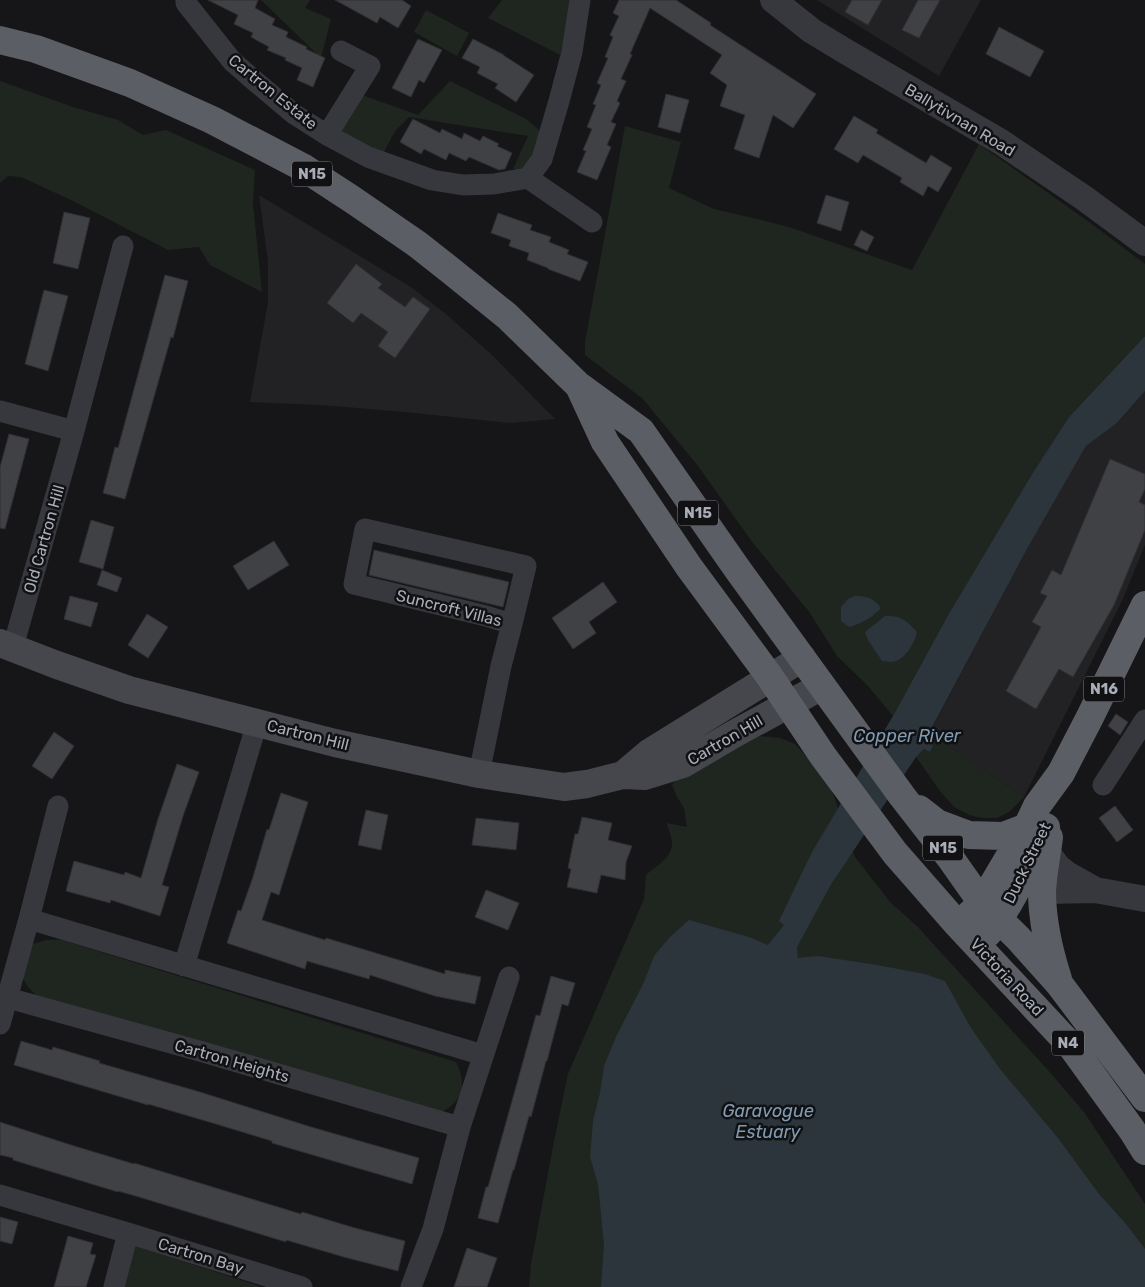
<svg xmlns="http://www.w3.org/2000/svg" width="1145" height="1287" viewBox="0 0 1145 1287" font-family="Rubik,sans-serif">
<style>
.built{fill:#222225}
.green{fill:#1e261f;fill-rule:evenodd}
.water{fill:#2c353c}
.building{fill:#404145;stroke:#303034}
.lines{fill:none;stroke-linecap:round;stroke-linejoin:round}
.minor{stroke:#37383d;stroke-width:21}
.tertiary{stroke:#37383d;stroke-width:26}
.secondary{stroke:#45474d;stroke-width:28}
.trunk{stroke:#5b5e65;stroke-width:28}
.labels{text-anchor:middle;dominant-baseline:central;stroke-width:5;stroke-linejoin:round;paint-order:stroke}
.shield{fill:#111113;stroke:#7b7e86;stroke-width:1}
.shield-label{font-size:15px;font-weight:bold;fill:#a8adb8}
.street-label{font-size:16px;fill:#a8adb8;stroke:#111113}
.water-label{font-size:18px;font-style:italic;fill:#7f9bb3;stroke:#111113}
</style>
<rect width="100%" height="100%" fill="#161618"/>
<path class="built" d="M817 0H981L939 76Z
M259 195 411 287 447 315 491 354 555 419 511 423 405 412 321 405 250 402 268 302V261Z
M1145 391V545L1122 601 1024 797 929 734 1027 549 1086 446 1117 423Z"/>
<path class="green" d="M261 0H310L305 8 331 19 321 58Z
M502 0H571L566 34 560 55 488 18Z
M426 10 469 33 457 56 414 32Z
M0 81 73 107 118 120 143 135 166 130 255 170 253 204 262 292 210 265 199 247 168 250 73 201 21 177 8 176 0 183Z
M450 81 526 119 537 128 543 135 529 164 521 169H513L528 136 409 117 395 131 384 152 346 137 340 129 362 95 418 115Z
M625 126 681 142 669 188 714 209 757 219 792 228 912 270 979 144 1089 222 1145 264V336L1069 417 1032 474 947 617 893 716 867 685 837 656 810 613 753 543 698 466 643 399 585 355V342Z
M758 736 780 738 795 744 810 760 831 788 855 857 891 903 917 926 1047 1069 1084 1112 1145 1204V1287H529L531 1264 555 1136 568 1074 644 899 646 875C655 867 673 857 672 843 672 837 668 829 667 823L687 827 684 808 677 797 672 785 682 772ZM842 868 832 883 797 946 798 958 769 945 784 925Z
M936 738 1024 797 1009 812 997 818H982L969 815 954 807 940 791 916 757 924 749 930 752Z
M46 940H62L456 1062C468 1085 462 1103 438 1114L40 999 28 987 21 975 33 944Z
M133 1245 262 1287H122Z"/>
<path class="water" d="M1145 336V391L1117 423 1086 446 1027 549 929 733 936 738 930 752 924 749 916 757 832 883 797 947 798 958 818 956 877 965 925 974 945 981 971 1028 1000 1069 1058 1138 1099 1194 1126 1224 1145 1249V1287H601L604 1245 598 1184 590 1157 593 1121 600 1093 604 1066 616 1037 644 982 654 956 670 937 689 920 749 937 768 945 784 925 779 921 812 852 893 716 947 617 1032 474 1069 417Z
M854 596C868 596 873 598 881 608 873 617 861 624 849 627L841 621V607L848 599Z
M885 616C901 615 907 621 917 632 914 644 905 661 891 662 888 662 885 661 882 661L868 640 865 632Z"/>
<path class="building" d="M208 0H258L255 8 275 19 272 25 288 32 286 37 307 47 306 49 325 58 313 87 297 80 302 68 285 60 286 58 267 50 269 47 251 37 253 33 234 24 238 15Z
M335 0H402L411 6 398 28 380 17 377 23Z
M619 0H676L711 23 710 25 816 94 793 128 773 115 759 158 734 149 745 115 720 106 727 85 710 73 722 55 650 8 630 54 632 55 621 79 626 81 617 101 620 103 611 122 616 124 607 145 611 147 597 180 577 172 586 151 583 150 592 129 587 127 596 105 593 104 601 85 597 83 608 58 605 57 613 37 610 35 619 16 613 13Z
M852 0H882L868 25 845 12Z
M918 0H940L919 38 902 30Z
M999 27 1044 51 1030 77 986 54Z
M418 39 442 50 424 83 419 80 411 97 392 88Z
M473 39 504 55H503L534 75 516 102 495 88 498 84 477 73 480 67 462 58Z
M666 94 689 100 680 133 658 127Z
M854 116 878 130 876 133 926 163 931 155 952 168 938 192 928 186 923 196 900 182 902 178 863 155 858 163 834 149Z
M413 119 440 133 442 129 462 139 464 133 480 141 483 136 499 144 497 146 512 153 505 169 499 170 469 157 466 161 449 153 446 160 424 149 421 154 400 142Z
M826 195 849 202 841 231 817 223Z
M64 212 90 218 78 269 53 263Z
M498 213 532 225 530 230 551 237 549 242 569 250 567 254 588 262 580 281 548 269V268L527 260 529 253 509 246 511 240 491 233Z
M861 230 874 237 867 251 854 245Z
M356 264 382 284 378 288 405 307 413 297 430 309 395 358 378 346 388 332 361 313 353 323 327 303Z
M165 275 188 281 173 338 171 337 125 499 103 493 115 447 118 448Z
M44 290 68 296 48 371 25 364Z
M9 434 29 439 5 529 0 528V467Z
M1110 459 1145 474V489L1139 502 1145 505V530L1114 605 1073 677 1059 669 1036 709 1006 691 1041 627 1032 622 1047 596 1040 593 1052 570 1061 575Z
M91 520 114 527 103 569 79 562Z
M274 541 289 565 248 590 233 566Z
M374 550 509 582 503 607 369 575Z
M102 570 122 578 117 592 97 585Z
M603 582 617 602 589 622 596 633 573 649 552 618Z
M70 596 98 603 91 627 64 619Z
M147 614 168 627 148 658 128 645Z
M1116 714 1128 722 1120 735 1108 726Z
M54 732 74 746 52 779 32 766Z
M177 764 199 772 184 813 162 885 169 887 160 916 111 900 110 903 66 891 74 861 124 875 125 872 141 878 158 819Z
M281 793 308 802 279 895 271 892 262 920 325 940 326 938 445 974V970L481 977 475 1004 435 996 370 975 369 979 307 961 305 969 227 943 238 910 241 911 253 877 267 829 269 830Z
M1115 806 1133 830 1117 842 1099 818Z
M366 810 388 815 381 850 358 845Z
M582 817 612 823 608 840 632 846 626 862 625 880 601 875 597 893 567 887 571 869 568 868 575 834H578Z
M476 818 519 823 516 850 472 845Z
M486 890 519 903 508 930 475 917Z
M551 976 575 983 568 1006 562 1004 547 1061H546L531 1117 529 1116 514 1170H513L498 1223 478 1218 486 1187H488L536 1015 540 1016Z
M21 1041 52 1050 53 1047 100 1061 99 1063 200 1092 311 1127 419 1158 412 1184 272 1143V1141L216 1124 148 1104V1105L14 1065Z
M0 1122 71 1145 134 1164V1163L301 1214 302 1212 355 1228 405 1241 398 1271 344 1257 286 1240V1242L139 1197 118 1191V1192L13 1160V1158L0 1155Z
M0 1217 18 1222 12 1244 0 1241Z
M68 1236 93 1243 90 1254 96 1255 86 1287H54Z
M467 1248 497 1258 487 1287H454Z"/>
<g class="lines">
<path class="minor" d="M186 0V3L232 61 256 82 294 114 327 135 368 157 432 180 463 185 494 184 528 178 542 159 559 101 572 52 580 0
M327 135 370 66 341 51
M528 178 592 222
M0 411 74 431
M13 647 74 431 123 246
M479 774 501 666 512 624 486 616 354 584 365 529 526 566 512 624
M1103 785 1145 720
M29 919 483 1055
M184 966 257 723
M8 998 196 1050 460 1127
M0 1024 29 919 58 806
M0 1195 128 1233 302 1287
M114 1287 128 1233
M411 1287 433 1229 460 1127 509 977"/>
<path class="tertiary" d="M773 0 812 31 845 51 1001 142 1084 198 1145 243
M1047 852 1058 867 1067 874 1094 889
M1042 891 1095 890 1145 899"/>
<path class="secondary" d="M0 643 57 665 129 690 335 743 479 774 564 787 587 784 623 775 645 776 683 764 734 734 822 686
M623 775 649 753 802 658"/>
<path class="trunk" d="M0 40 36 49 130 83 212 120 304 168 353 200 417 244 450 270 507 316 578 385 641 431 738 570 902 796 951 859 982 903 1018 938 1060 985 1145 1098
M580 388 605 442 689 567 770 677 823 756 895 853 958 925 1072 1047 1132 1130 1145 1151
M919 809 937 823 969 835 1003 836 1027 827
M1049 837C1047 854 1043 873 1042 891 1042 921 1049 951 1058 979
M970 914 982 903 1027 827 1037 806 1061 773 1090 717 1145 605
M988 933C1013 904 1029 862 1046 827"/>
</g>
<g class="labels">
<g class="shield">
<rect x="292" y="161.5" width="40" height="25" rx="4"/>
<rect x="678" y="500.5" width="40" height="25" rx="4"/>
<rect x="1084" y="676.5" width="40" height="25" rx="4"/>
<rect x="923" y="835.5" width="40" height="25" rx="4"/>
<rect x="1052" y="1030.5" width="32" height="25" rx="4"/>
</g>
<g class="shield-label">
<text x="312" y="174">N15</text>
<text x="698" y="513">N15</text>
<text x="1104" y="689">N16</text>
<text x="943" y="848">N15</text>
<text x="1068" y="1043">N4</text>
</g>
<g class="street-label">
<text transform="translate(273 92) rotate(39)">Cartron Estate</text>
<text transform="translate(960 120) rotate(31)">Ballytivnan Road</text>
<text transform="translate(44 539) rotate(-74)">Old Cartron Hill</text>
<text transform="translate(449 608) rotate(14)">Suncroft Villas</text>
<text transform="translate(308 735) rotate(14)">Cartron Hill</text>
<text transform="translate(725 740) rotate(-30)">Cartron Hill</text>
<text transform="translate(1027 863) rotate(-64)">Duck Street</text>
<text transform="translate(1007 977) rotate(47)">Victoria Road</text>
<text transform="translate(232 1061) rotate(16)">Cartron Heights</text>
<text transform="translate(201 1256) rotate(17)">Cartron Bay</text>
</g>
<g class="water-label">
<text x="907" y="736">Copper River</text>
<text x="768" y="1111">Garavogue<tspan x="768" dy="21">Estuary</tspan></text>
</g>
</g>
</svg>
